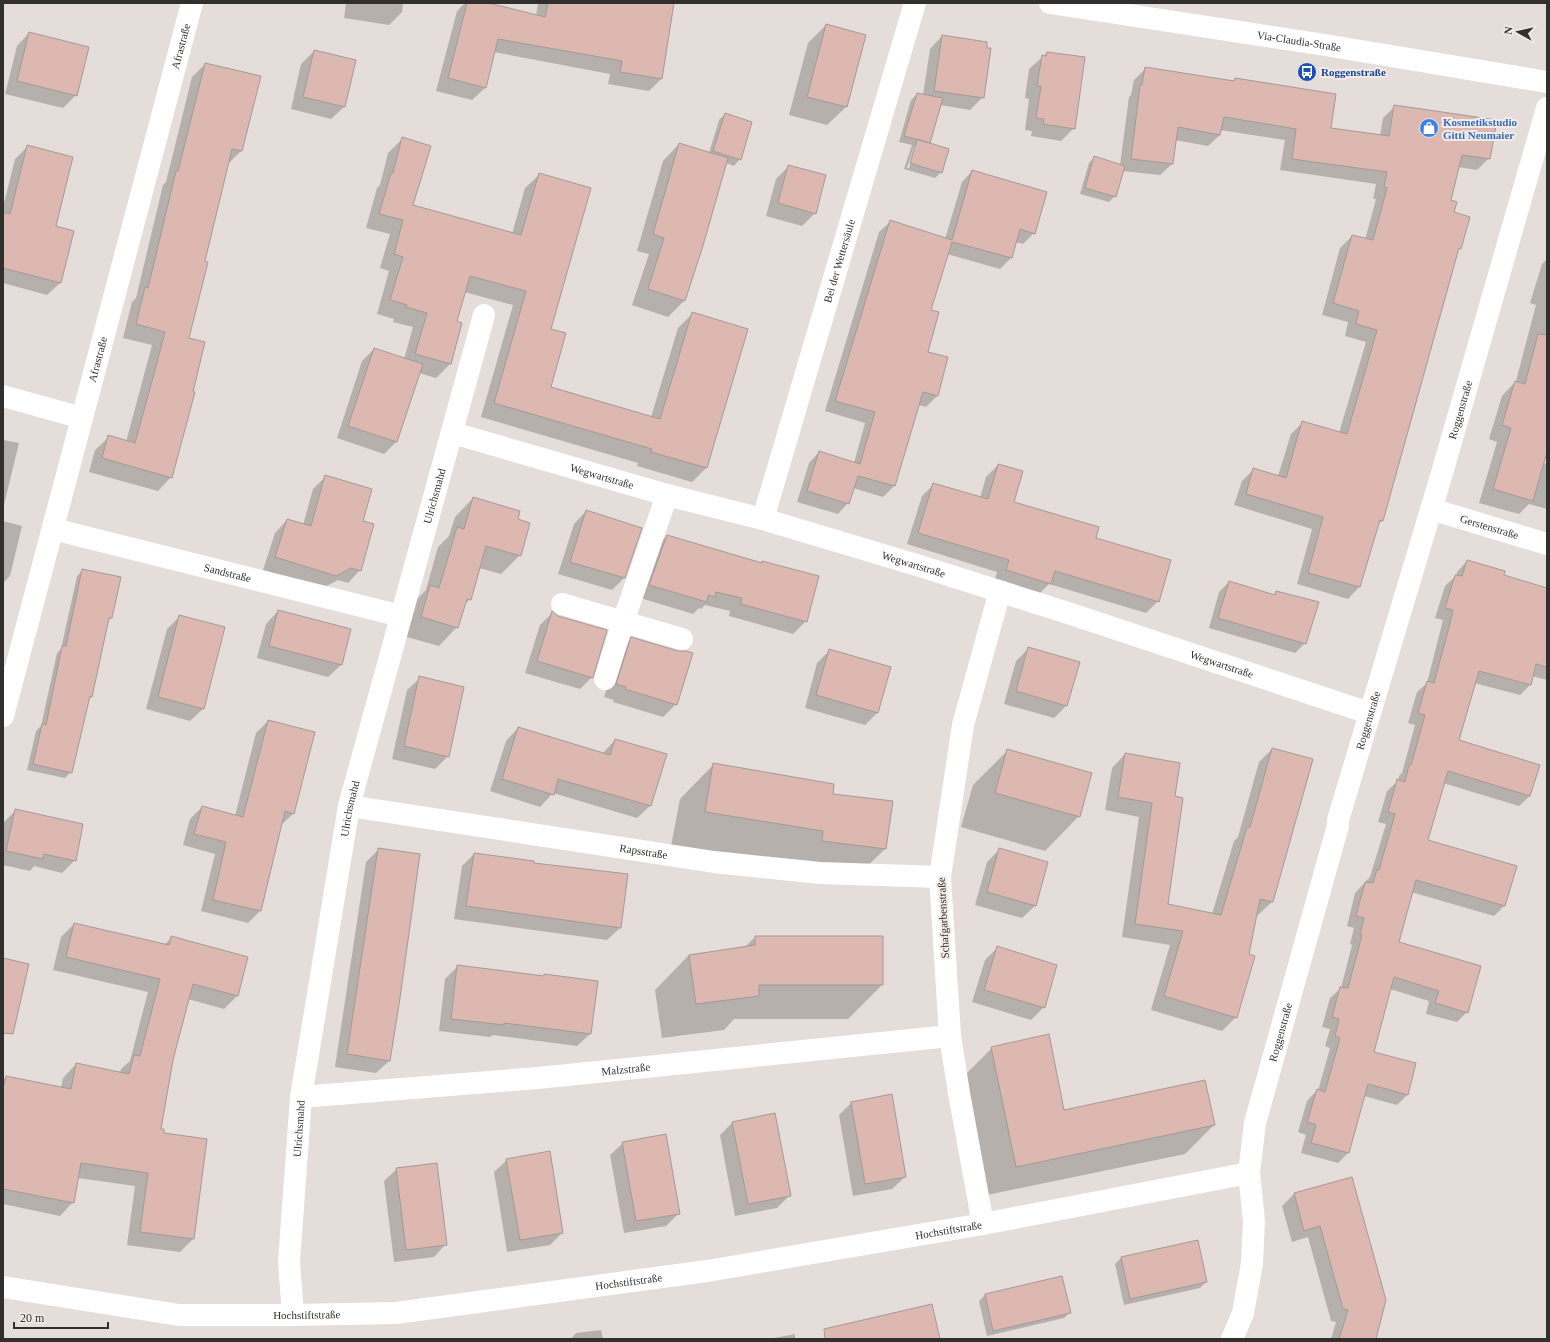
<svg xmlns="http://www.w3.org/2000/svg" width="1550" height="1342" viewBox="0 0 1550 1342" font-family="'Times New Roman',serif">
<style>
.shadow{fill:#0003;fill-rule:evenodd}
.building{fill:#ddb8b0;stroke:#a29a98}
.lines{fill:none;stroke-linecap:round;stroke-linejoin:round}
.minor{stroke:#fff;stroke-width:22}
.labels{text-anchor:middle;dominant-baseline:central;stroke-width:4;stroke-linejoin:round;paint-order:stroke}
.street-label{font-size:11px;fill:#32302e;stroke:#f2ebe6}
.transit-label{font-size:11px;font-weight:bold;fill:#164399;stroke:#f2ebe6;text-anchor:start}
.shop-label{font-size:11px;font-weight:bold;fill:#366cbe;stroke:#f2ebe6;text-anchor:start}
</style>
<rect width="100%" height="100%" fill="#e4ddd9"/>
<path class="shadow" d="M346 3H403L402 12 389 25 344 18Z
M465 3H485L536 16 538 3H673L661 79 649 91 608 84 610 74 494 52 485 88 472 100 436 91 457 11Z
M826 25 865 35 846 107 827 125 789 115 808 43Z
M29 33 76 95 63 108 5 94 17 46Z
M942 36 983 97 970 110 940 105 928 144 941 172 935 178 904 169 912 145 899 142 911 100 917 94 923 95 930 49ZM914 146H916L909 168H907Z
M314 51 344 107 331 119 291 109 301 64Z
M1047 53 1074 128 1061 141 1031 136 1032 131 1025 130 1029 99 1025 98 1029 69Z
M205 64 241 151 228 164 204 262 188 339 171 477 158 491 89 472 95 450 109 437 126 442 152 345 123 338 132 302 136 298 163 185 166 182 192 77Z
M1145 69 1233 82 1235 79 1330 129 1380 136 1383 118 1395 106 1489 158 1477 170 1458 167 1450 201 1460 248 1457 251 1382 521 1377 525 1359 587 1348 599 1297 584 1312 529 1234 505 1242 481 1254 469 1278 476 1291 434 1303 422 1339 433 1366 342 1345 336 1348 322 1322 315 1340 248 1352 236 1365 240 1376 199H1373L1376 184 1280 170 1285 140 1220 130V135L1208 146 1175 140 1172 164 1160 175 1123 171 1115 196 1109 202 1080 194 1089 163 1095 157 1120 165 1129 97 1131 95 1134 80Z
M725 114 740 159 734 166 726 163 685 300 668 317 632 305 649 254 637 251 663 161 679 144 709 153 719 120Z
M403 138 412 206 512 234 525 188 540 174 550 329V387L651 417 678 328 692 314 746 330 706 468 692 482 637 466 638 463 481 417 513 305 464 292 455 322 450 364 436 378 419 373 397 441 384 454 337 438 362 361 374 349 404 359 413 327 393 322 394 319 377 314 389 271 380 268 390 234 366 228 377 188 380 185 388 153Z
M28 146 54 227 73 232 60 283 47 295 3 283V207L15 159Z
M789 166 815 213 802 226 766 216 776 179Z
M972 171 1034 233 1023 244 1015 242 1011 258 1000 269 947 254 930 311 927 352 946 358 937 396 926 407 919 405 894 486 883 497 853 488 848 503 838 514 797 502 809 463 819 452 854 463 865 423 825 411 879 232 890 222 945 239 962 182Z
M1547 259V440L1541 462 1547 464V509L1529 504 1519 514 1479 503 1497 442 1489 439 1502 396 1516 381 1536 305 1530 303 1542 264Z
M3 440 19 443 3 509Z
M998 465 1013 503 1095 538 1158 601 1146 613 1049 584 1038 595 994 582 997 572 907 544 922 496 934 484 980 498 986 477Z
M325 477 360 570 348 583 338 580 323 588 263 570 275 533 287 520 303 525 313 489Z
M473 498 517 520 520 555 501 574 479 568 470 599 464 605 457 627 439 646 403 636 411 605 426 590 438 547 449 536 455 517Z
M586 511 624 578 612 590 558 574 574 524Z
M3 521 22 526 10 576 3 583Z
M667 536 761 563 763 562 806 621 793 634 729 616 730 611 705 605 701 609 699 608 693 614 637 597 654 548Z
M1467 561 1503 576 1547 589V680L1532 676 1530 685 1520 695 1474 683 1458 741 1530 796 1519 806 1443 783 1427 841 1516 866 1504 906 1494 916 1411 892 1398 943 1467 1012 1457 1022 1426 1014 1429 1001 1390 989 1372 1052 1415 1064 1407 1095 1397 1105 1364 1096 1348 1153 1338 1163 1301 1153 1306 1135 1298 1132 1307 1101 1317 1090 1318 1091 1330 1048 1325 1046 1330 1029 1322 1027 1330 998 1341 988 1352 945 1350 944 1354 928 1347 926 1355 893 1370 877 1386 824 1378 822 1387 791 1398 781 1399 776 1402 773 1415 725 1408 723 1417 692 1427 683 1443 620 1435 618 1445 586 1456 576 1457 572Z
M83 570 111 618 107 621 91 697 88 700 71 772 65 778 27 770 36 731 41 726 57 653 61 649 77 576Z
M1229 582 1273 595 1277 592 1305 643 1295 653 1209 628 1219 592Z
M278 611 341 665 328 677 257 658 266 624Z
M552 613 592 677 580 689 525 673 540 625Z
M180 616 203 709 190 721 146 709 167 629Z
M632 638 676 704 663 717 613 702 614 700 604 697 619 651Z
M1028 649 1066 706 1054 718 1004 704 1016 661Z
M830 650 878 712 865 725 805 708 817 663Z
M420 678 448 756 435 769 392 759 407 690Z
M268 721 294 813 281 825 260 911 248 923 201 911 215 854 183 845 190 819 202 807 235 816 256 733Z
M518 728 602 754 615 740 650 806 637 818 553 793 540 807 490 791 506 741Z
M1272 749 1312 760 1272 902 1258 915H1256L1236 1017 1222 1031 1151 1010 1170 945 1122 937 1139 817 1105 810 1112 768 1125 754 1174 797 1166 905 1212 914 1234 841 1238 837 1259 762Z
M1007 751 1079 816 1045 851 961 827 973 785Z
M714 764 832 795 885 849 850 883 671 846 680 799Z
M16 810 75 860 62 873 34 866 30 871 3 865V823Z
M379 849 389 1061 376 1073 335 1067 366 862Z
M1000 849 1035 906 1022 918 975 905 987 862Z
M474 854 532 864 620 928 607 940 454 919 462 866Z
M74 924 164 945 172 937 237 996 224 1009 188 999 172 1059 160 1130 162 1133 205 1140 193 1239 180 1252 127 1245 135 1186 78 1178 73 1202 60 1216 3 1204V1080L6 1077 61 1088 63 1078 76 1064 120 1073 121 1069 130 1061 148 992 53 970 61 937Z
M755 937 882 985 848 1019H734L724 1030 662 1038 655 990 689 955 744 948Z
M997 948 1044 1007 1031 1020 972 1002 985 960Z
M458 966 542 977 545 975 590 1034 577 1046 493 1035 490 1037 439 1031 445 979Z
M992 1048 1063 1111 1214 1125 1185 1154 987 1195 963 1077Z
M851 1103 905 1177 892 1189 853 1196 839 1115Z
M774 1114 790 1195 777 1208 735 1216 720 1135 732 1123Z
M623 1143 679 1213 666 1226 624 1233 610 1155Z
M507 1160 562 1233 550 1245 507 1252 494 1172Z
M397 1169 446 1244 434 1257 394 1262 384 1181Z
M1351 1178 1375 1339H1331L1336 1322 1331 1321 1308 1237 1292 1242 1282 1206 1294 1194Z
M1121 1258 1206 1282 1200 1288 1124 1305 1115 1264Z
M985 1295 1070 1312 1064 1318 987 1336 979 1301Z
M601 1330 603 1339H571L576 1333Z
M795 1334V1339H769Z"/>
<path class="building" d="M467 3H489L545 17 548 3H674L662 79 620 72 622 61 498 39 486 88 448 78Z
M826 24 866 35 847 107 807 97Z
M29 32 89 47 77 96 17 81Z
M942 35 987 42V48H991L984 98 934 91Z
M314 50 356 60 345 107 303 97Z
M1047 52 1085 57 1075 129 1043 124 1044 119 1036 118 1041 86H1037L1042 55 1046 56Z
M205 63 261 76 242 151 232 149 205 261 208 262 189 338 205 342 193 392H195L172 478 102 458 108 435 135 443 152 381 165 332 136 324 145 287 148 288 176 171H178Z
M1145 67 1234 81 1235 78 1336 94 1331 128 1389 136 1394 105 1497 120 1490 159 1462 155 1451 200 1457 202 1454 212 1470 217 1461 249 1459 248 1383 521 1380 520 1360 587 1308 573 1323 517 1246 494 1253 468 1286 478 1302 421 1347 434 1377 330 1356 324 1359 311 1333 303 1352 235 1373 240 1387 188 1384 187 1387 172 1292 159 1296 129 1224 117 1220 135 1178 127 1173 164 1131 159 1140 85H1142Z
M917 93 943 98 930 143 904 136Z
M725 113 752 122 741 160 713 151Z
M402 137 431 146 413 205 521 235 539 173 591 188 551 329 566 333 551 387 660 419 692 312 748 329 707 468 651 452 652 449 494 403 526 291 470 276 457 321 462 323 451 364 415 354 427 313 406 307 407 305 390 300 403 257 394 254 403 220 379 214 391 173H393Z
M917 139 949 149 942 173 910 163Z
M679 143 728 158 702 249 685 301 648 289 664 238 653 234Z
M27 145 73 157 56 226 74 231 61 283 3 268V212L10 214Z
M1094 156 1125 166 1116 197 1085 188Z
M788 165 826 175 816 214 778 203Z
M972 170 1047 192 1035 234 1020 229 1012 258 952 242 931 310 939 312 928 352 948 357 938 396 923 392 895 486 858 476 849 504 807 491 819 451 860 464 875 412 835 401 890 220 952 240Z
M1538 334 1547 335V452L1533 501 1493 489 1511 428 1502 425 1515 381 1525 384Z
M374 348 423 364 397 442 348 426Z
M998 464 1023 471 1014 502 1099 527 1096 538 1171 560 1159 602 1055 571 1051 584 1006 570 1009 560 918 533 933 483 988 499Z
M325 475 372 489 363 521 374 524 361 571 351 568 336 576 275 557 287 519 311 526Z
M473 497 520 511 518 519 530 523 521 556 486 546 471 600 467 599 458 628 421 617 430 585 439 588 457 527 464 529Z
M586 510 642 528 625 578 570 562Z
M667 535 762 563V561L819 576 807 622 741 604 742 598 716 592 715 597 708 595 707 602 649 585Z
M1467 560 1505 571 1504 575 1547 588V667L1536 664 1531 685 1479 671 1459 740 1540 765 1530 796 1448 771 1428 840 1517 866 1505 906 1416 880 1399 942 1481 966 1468 1013 1435 1003 1439 991 1394 977 1374 1052 1416 1063 1408 1095 1368 1084 1349 1153 1311 1143 1316 1125 1307 1122 1317 1089 1325 1092 1340 1038 1335 1036 1339 1019 1332 1017 1340 987 1348 988 1362 935 1360 934 1364 918 1356 916 1365 882 1373 883 1377 869 1379 870 1395 814 1388 812 1397 779 1405 782 1409 765H1411L1425 715 1418 713 1427 681 1434 683 1449 627 1453 610 1445 608 1455 575 1462 576Z
M82 569 121 577 112 618H109L92 697 90 696 72 773 33 764 42 724 46 725 62 646H66Z
M1229 581 1275 595 1276 591 1319 602 1306 644 1218 618Z
M278 610 351 629 342 665 269 646Z
M552 611 558 616 607 630 593 678 537 661Z
M179 615 225 627 204 709 158 697Z
M631 637 678 651H686L693 653 677 705 625 689 626 687 616 684Z
M1028 647 1080 662 1067 706 1016 691Z
M829 649 891 667 878 713 816 695Z
M419 676 464 687 449 757 404 746Z
M268 720 315 732 294 814 285 811 261 911 213 900 226 842 194 834 202 806 243 817Z
M518 727 610 755 615 739 667 754 651 806 558 779 554 795 502 779Z
M1272 748 1313 759 1273 902 1260 899 1249 954 1255 956 1237 1018 1164 996 1183 931 1135 924 1152 803 1118 797 1125 753 1180 763 1175 796 1183 798 1168 904 1221 915 1247 827H1250Z
M1007 749 1092 773 1080 817 995 793Z
M713 763 834 784 833 794 893 801 886 849 822 841 823 831 705 812Z
M15 809 83 824 76 861 44 854 43 859 6 851Z
M378 848 420 854 400 998 390 1061 347 1054Z
M999 848 1048 862 1036 906 987 892Z
M474 853 534 861V863L628 874 621 928 466 906Z
M74 923 169 945 171 936 248 957 238 996 193 984 173 1060 161 1129H164V1133L207 1139 194 1239 140 1232 148 1173 81 1163 74 1203 3 1189V1089L6 1076 71 1089 76 1063 129 1074 134 1055 140 1056 160 979 66 957Z
M755 936H883V985H759V996L696 1004 689 955 755 945Z
M997 946 1057 965 1045 1008 984 990Z
M3 958 29 964 13 1034 3 1033Z
M457 965 544 976V974L598 981 591 1034 504 1023V1025L451 1019Z
M1049 1034 1064 1110 1205 1080 1215 1125 1016 1167 991 1047Z
M892 1094 906 1177 865 1184 851 1102Z
M775 1113 791 1196 748 1204 732 1122Z
M666 1134 680 1214 636 1221 622 1142Z
M550 1151 563 1233 520 1240 506 1159Z
M437 1163 447 1245 406 1250 396 1168Z
M1352 1177 1386 1300 1376 1339H1339L1348 1310 1343 1309 1320 1226 1304 1231 1294 1193Z
M1198 1240 1207 1282 1130 1299 1121 1257Z
M1062 1276 1071 1313 993 1331 985 1294Z
M932 1304 940 1339H825L824 1329Z"/>
<g class="lines">
<g class="minor">
<path id="s1" d="M1050 3 1319 44 1547 82"/>
<path d="M3 396 82 418"/>
<path id="s2" d="M453 433 667 495 763 519 920 566 1068 613 1369 713"/>
<path id="s3" d="M1431 509 1547 544"/>
<path id="s4" d="M763 519 915 3"/>
<path id="s5" d="M53 529 401 616"/>
<path d="M562 604 682 639"/>
<path d="M605 679 623 622 667 495"/>
<path id="s6" d="M3 716 192 3"/>
<path id="s7" d="M349 806 714 862 820 873 940 877"/>
<path id="s8" d="M301 1097 538 1078 950 1036"/>
<path d="M983 1224 959 1093 950 1036 940 877 963 725 1000 591"/>
<path id="s9" d="M3 1287 179 1315H293L396 1313 707 1271 983 1224 1249 1173"/>
<path id="s10" d="M293 1315 289 1262 301 1097 349 806 484 315"/>
<path id="s11" d="M1232 1339 1243 1313 1252 1263 1254 1221 1249 1173 1255 1123 1332 847 1338 826V820L1442 473 1547 108"/>
</g>
</g>
<defs>
<g id="bus-disc" transform="scale(1)"><circle r="9.5" fill="#1a4fb4" stroke="#f2ebe6"/><path d="M-5-6H5V4H4V6H2V4H-2V6H-4V4H-5ZM-3.5-4V0h7V-4ZM-3.5 1.2v1.5H-2V1.2ZM2 1.2v1.5H3.5V1.2Z" fill="#fff"/></g>
<g id="shop-disc" transform="scale(1)"><circle r="9.5" fill="#3f7fe0" stroke="#f2ebe6"/><path d="M-5-2.5h2.3a2.7 3.5 0 0 1 5.4 0H5L5.5 6h-11ZM-1.5-2.5h3a1.5 2.3 0 0 0-3 0Z" fill="#fff"/></g>
</defs>
<g fill-rule="evenodd">
<use href="#bus-disc" x="1307" y="72"/>
<use href="#shop-disc" x="1429" y="128"/>
</g>
<g class="labels">
<g class="street-label">
<text stroke="none"><textPath href="#s1" startOffset="252">Via-Claudia-Straße</textPath></text>
<text stroke="none"><textPath href="#s6" startOffset="693">Afrastraße</textPath></text>
<text stroke="none"><textPath href="#s4" startOffset="269">Bei der Wettersäule</textPath></text>
<text stroke="none"><textPath href="#s6" startOffset="369">Afrastraße</textPath></text>
<text stroke="none"><textPath href="#s11" startOffset="962">Roggenstraße</textPath></text>
<text stroke="none"><textPath href="#s2" startOffset="155">Wegwartstraße</textPath></text>
<text stroke="none"><textPath href="#s10" startOffset="835">Ulrichsmahd</textPath></text>
<text stroke="none"><textPath href="#s3" startOffset="61">Gerstenstraße</textPath></text>
<text stroke="none"><textPath href="#s2" startOffset="479">Wegwartstraße</textPath></text>
<text stroke="none"><textPath href="#s5" startOffset="180">Sandstraße</textPath></text>
<text stroke="none"><textPath href="#s2" startOffset="803">Wegwartstraße</textPath></text>
<text stroke="none"><textPath href="#s11" startOffset="638">Roggenstraße</textPath></text>
<text stroke="none"><textPath href="#s10" startOffset="511">Ulrichsmahd</textPath></text>
<text stroke="none"><textPath href="#s7" startOffset="298">Rapsstraße</textPath></text>
<text transform="translate(943 918) rotate(-93)">Schafgarbenstraße</text>
<text stroke="none"><textPath href="#s11" startOffset="314">Roggenstraße</textPath></text>
<text stroke="none"><textPath href="#s8" startOffset="326">Malzstraße</textPath></text>
<text stroke="none"><textPath href="#s10" startOffset="187">Ulrichsmahd</textPath></text>
<text stroke="none"><textPath href="#s9" startOffset="954">Hochstiftstraße</textPath></text>
<text stroke="none"><textPath href="#s9" startOffset="630">Hochstiftstraße</textPath></text>
<text stroke="none"><textPath href="#s9" startOffset="306">Hochstiftstraße</textPath></text>
</g>
<g class="transit-label">
<text x="1321" y="72">Roggenstraße</text>
</g>
<g class="shop-label">
<text x="1443" y="122">Kosmetikstudio<tspan x="1443" dy="13">Gitti Neumaier</tspan></text>
</g>
</g>
<rect width="1550" height="1342" fill="none" stroke="#32302e" stroke-width="8"/>
<g transform="translate(1518 32) rotate(278)" stroke="#f2ebe6" stroke-width="3" paint-order="stroke">
<path d="M0-3L7 15L0 10L-7 15Z" fill="#32302e"/>
<text y="-6" font-size="11" font-weight="bold" text-anchor="middle" fill="#32302e">N</text>
</g>
<path d="M14 1322v6h94v-6" fill="none" stroke="#32302e" stroke-width="2"/>
<text x="20" y="1322" font-size="12" fill="#32302e" stroke="#f2ebe6" stroke-width="3" paint-order="stroke">20 m</text>
</svg>
